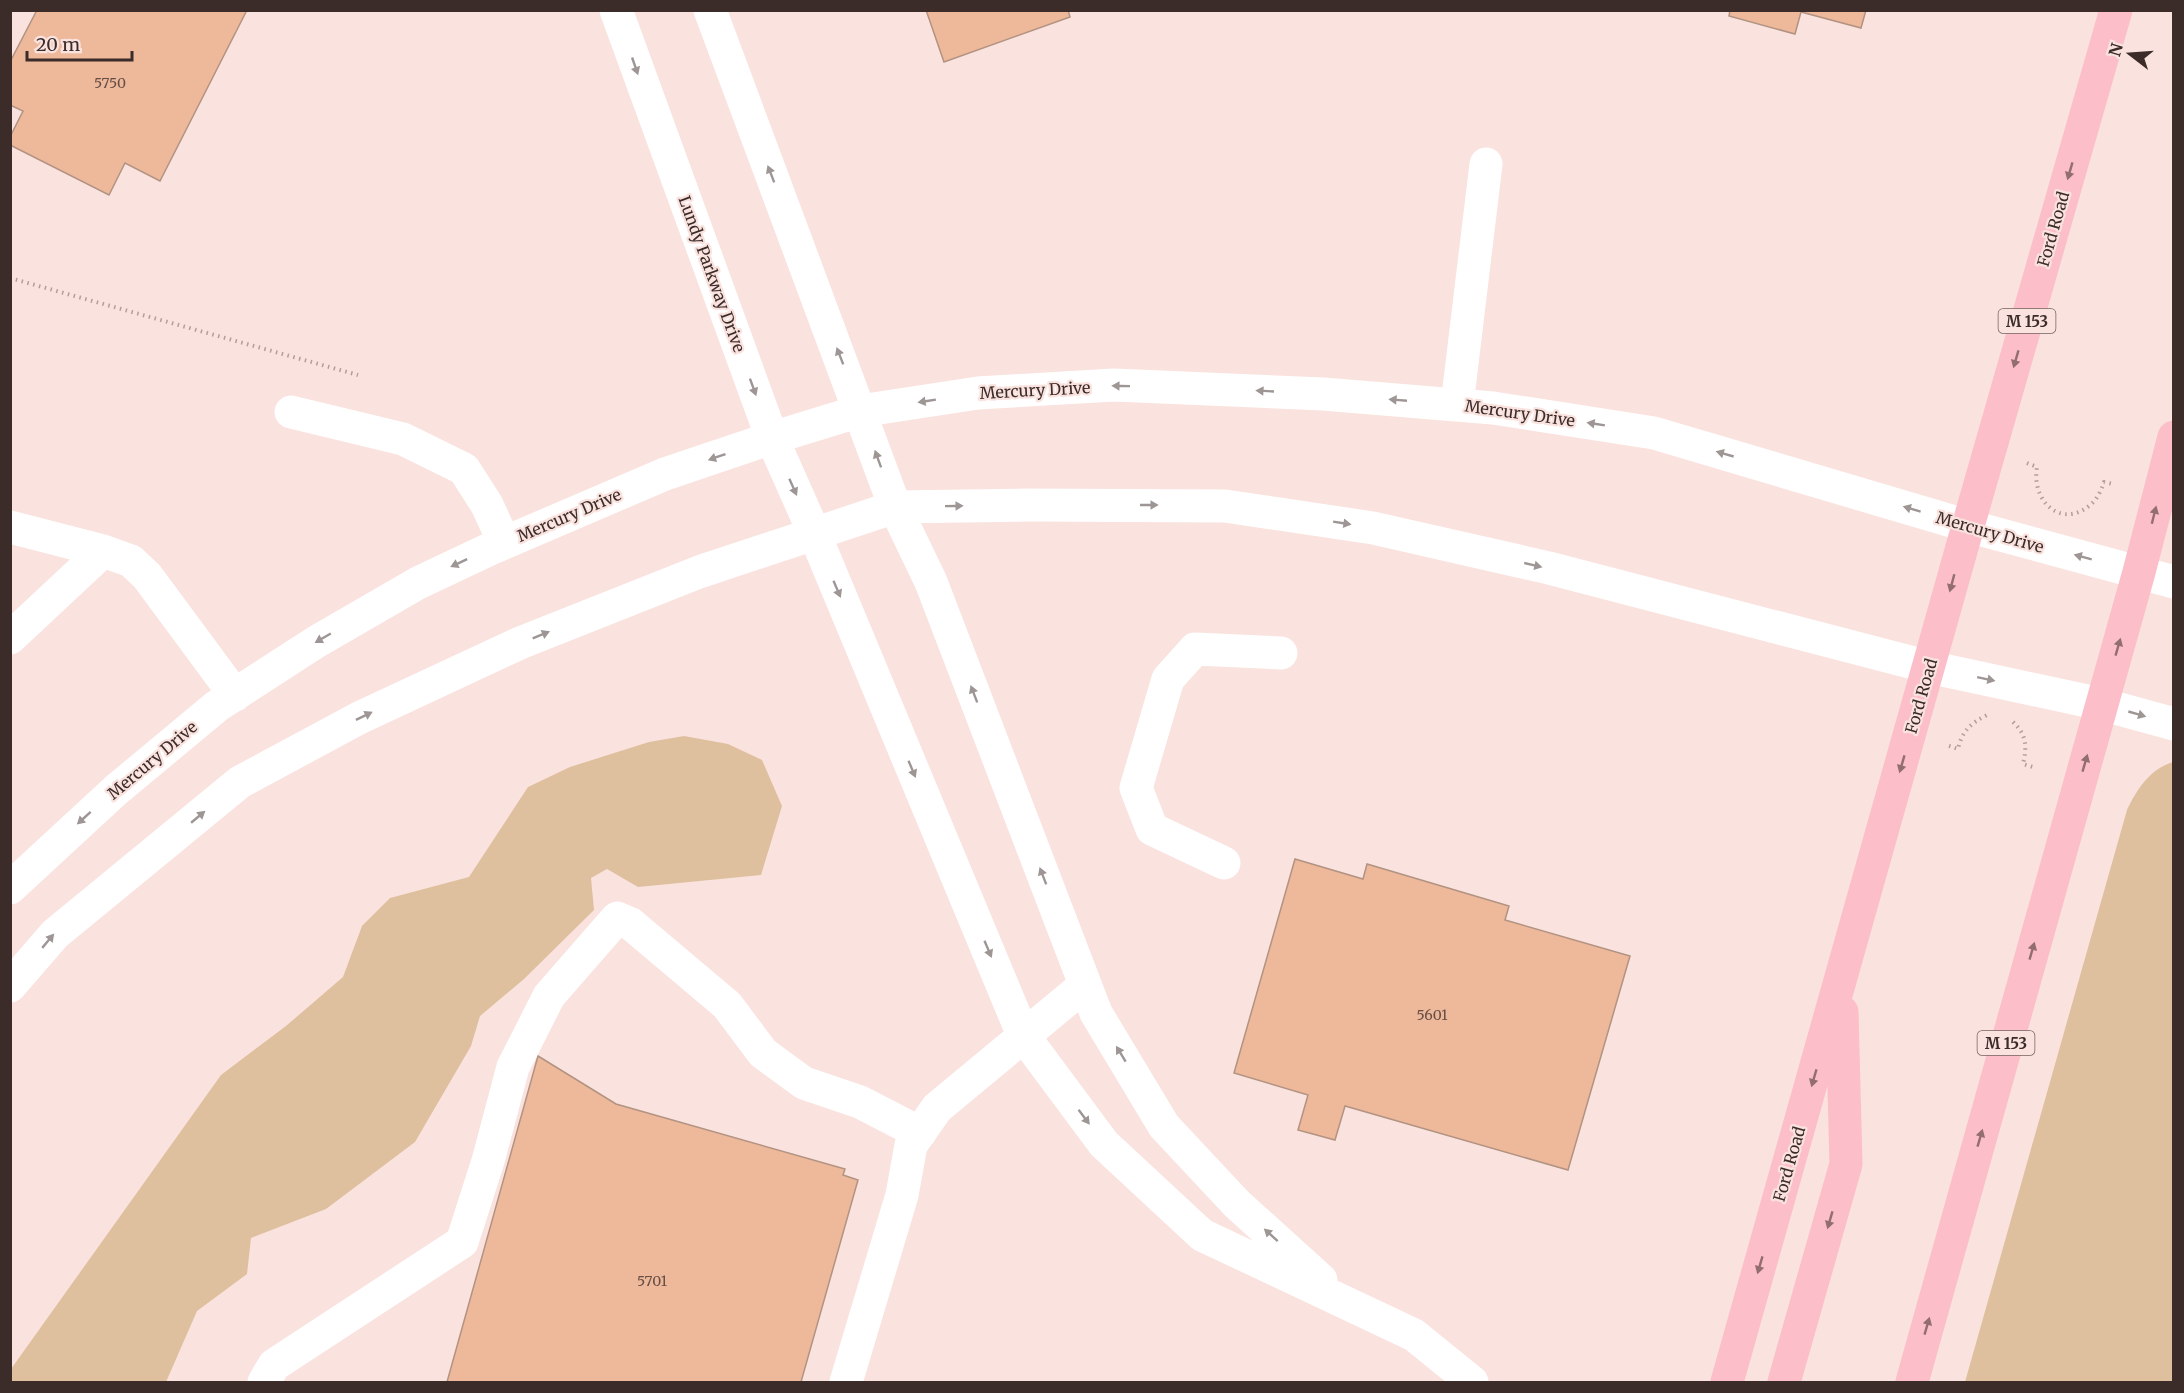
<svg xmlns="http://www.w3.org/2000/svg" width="2184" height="1393" viewBox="0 0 2184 1393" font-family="Merriweather,serif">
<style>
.green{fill:#dec09e}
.building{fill:#eeb89a;stroke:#b29382;stroke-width:1.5}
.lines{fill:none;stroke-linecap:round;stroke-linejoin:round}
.path{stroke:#b39e9b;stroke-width:4;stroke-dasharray:1.5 4.5;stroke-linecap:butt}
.minor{stroke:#fff;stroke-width:33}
.major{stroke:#fcbec8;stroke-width:33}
.oneway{fill:#9d9694}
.oneway2{fill:#926e71}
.labels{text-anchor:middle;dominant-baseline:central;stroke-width:4.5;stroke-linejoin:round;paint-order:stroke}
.number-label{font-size:14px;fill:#684f46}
.shield{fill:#fae2de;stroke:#746360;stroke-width:1.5}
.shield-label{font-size:15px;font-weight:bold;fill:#3b2c2a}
.street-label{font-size:16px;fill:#3b2c2a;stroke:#fae2de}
</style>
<rect width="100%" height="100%" fill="#fae2de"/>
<path class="green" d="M684 736 728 744 762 760 782 806 761 875 638 887 607 869 591 878 594 910 524 979 480 1016 471 1046 415 1142 326 1209 251 1238 247 1274 197 1311 166 1382H11V1369L221 1075 286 1026 343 977 362 926 390 898 469 877 528 787 570 767 649 742Z
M2173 762V1382H1965L2127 810C2137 789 2150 769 2173 762Z"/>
<path class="building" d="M37 10H247L160 181 125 163 109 195 10 145V137L23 111 10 105V62Z
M926 10H1068L1070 17 944 62Z
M1730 10H1866L1861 28 1801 12 1795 34 1729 16Z
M1295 859 1363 879 1367 864 1509 906 1505 920 1630 956 1568 1170 1345 1106 1335 1140 1298 1130 1308 1095 1234 1073Z
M538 1056 616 1104 845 1169 843 1175 858 1180 801 1382H447Z"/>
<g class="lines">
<path class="path" d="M10 278 358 375
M2027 463 2037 467C2031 500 2060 529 2089 506 2097 500 2101 491 2104 482L2113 484
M2013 722C2027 735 2027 747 2023 764L2033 767
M1949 746 1958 749C1962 731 1971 723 1987 715"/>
<path class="minor" d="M616 10 772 438 815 535 1023 1035 1104 1144 1202 1235 1414 1335 1472 1382
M710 10 895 507 931 582 1096 1013 1164 1126 1237 1204 1321 1280
M1457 405 1486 164
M291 412 403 439 464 469 487 505 504 542
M10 527 103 551 131 561 147 576 235 695
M10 638 103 551
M1224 863 1152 829 1136 788 1168 679 1195 649 1281 653
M10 888 116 790 217 706 316 642 418 583 490 549 665 474 772 438 860 411 978 393 1114 385 1323 394 1493 408 1654 433 1968 526 2174 582
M10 986 55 934 240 782 359 718 520 643 699 572 895 507 1027 505 1225 506 1373 528 1549 568 1929 667 2101 704 2174 724
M264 1382 274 1365 462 1242 488 1161 513 1067 549 996 617 918 631 924 727 1005 763 1053 804 1083 860 1102 920 1133
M846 1382 902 1195 911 1145 937 1108 1085 985"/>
<path class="major" d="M1727 1382 1968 526 2116 10
M1784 1382 1846 1164 1842 1012
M1912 1382 2139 572 2174 437"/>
</g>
<defs><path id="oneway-solid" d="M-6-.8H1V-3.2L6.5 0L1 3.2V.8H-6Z" transform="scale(1.5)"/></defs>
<g class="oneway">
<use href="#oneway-solid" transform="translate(635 66) rotate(71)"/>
<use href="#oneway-solid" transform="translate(771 174) rotate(-111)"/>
<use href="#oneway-solid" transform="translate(840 356) rotate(-111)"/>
<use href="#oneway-solid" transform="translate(1121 386) rotate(-179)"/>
<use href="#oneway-solid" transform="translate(753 387) rotate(70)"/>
<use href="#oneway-solid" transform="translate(1265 391) rotate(-177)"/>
<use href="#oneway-solid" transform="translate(1398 400) rotate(-175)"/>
<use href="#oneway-solid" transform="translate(927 401) rotate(171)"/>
<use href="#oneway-solid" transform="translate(1596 424) rotate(-171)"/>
<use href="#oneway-solid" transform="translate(1725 454) rotate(-164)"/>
<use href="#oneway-solid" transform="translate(717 457) rotate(161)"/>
<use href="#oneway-solid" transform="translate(878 459) rotate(-110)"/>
<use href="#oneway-solid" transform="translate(793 487) rotate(66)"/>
<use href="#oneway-solid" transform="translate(1149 505)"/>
<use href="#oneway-solid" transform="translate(954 506) rotate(-1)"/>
<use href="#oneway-solid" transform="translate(1912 509) rotate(-163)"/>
<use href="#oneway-solid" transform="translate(1342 523) rotate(9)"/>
<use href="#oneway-solid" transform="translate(2083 557) rotate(-165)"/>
<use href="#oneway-solid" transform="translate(459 563) rotate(155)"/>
<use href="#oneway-solid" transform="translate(1533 565) rotate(13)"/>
<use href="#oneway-solid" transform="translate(837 589) rotate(67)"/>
<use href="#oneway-solid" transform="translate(541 635) rotate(-22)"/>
<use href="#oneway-solid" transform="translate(323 638) rotate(150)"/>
<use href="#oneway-solid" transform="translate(1986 679) rotate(12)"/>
<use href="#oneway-solid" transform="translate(974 694) rotate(-111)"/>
<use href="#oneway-solid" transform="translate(2137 714) rotate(16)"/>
<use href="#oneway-solid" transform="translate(364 716) rotate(-26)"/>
<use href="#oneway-solid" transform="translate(912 769) rotate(67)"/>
<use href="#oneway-solid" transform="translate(198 817) rotate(-40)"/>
<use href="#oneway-solid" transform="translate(84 818) rotate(138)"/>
<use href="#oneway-solid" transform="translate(1043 876) rotate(-111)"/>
<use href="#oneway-solid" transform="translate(48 941) rotate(-50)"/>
<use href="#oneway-solid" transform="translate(988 949) rotate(67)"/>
<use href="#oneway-solid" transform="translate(1121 1054) rotate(-121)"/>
<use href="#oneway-solid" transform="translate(1084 1117) rotate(53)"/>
<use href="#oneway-solid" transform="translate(1271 1235) rotate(-138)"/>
</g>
<g class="oneway2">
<use href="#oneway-solid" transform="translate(2070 171) rotate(106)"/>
<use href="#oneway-solid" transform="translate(2016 359) rotate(106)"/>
<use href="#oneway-solid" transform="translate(2154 515) rotate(-76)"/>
<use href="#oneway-solid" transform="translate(1952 583) rotate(105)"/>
<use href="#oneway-solid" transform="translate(2118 647) rotate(-74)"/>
<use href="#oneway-solid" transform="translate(2085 763) rotate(-74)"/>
<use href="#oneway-solid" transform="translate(1902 764) rotate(106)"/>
<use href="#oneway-solid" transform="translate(2032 951) rotate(-74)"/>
<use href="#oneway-solid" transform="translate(1814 1078) rotate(106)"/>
<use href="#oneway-solid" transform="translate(1980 1138) rotate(-74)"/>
<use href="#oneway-solid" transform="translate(1830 1220) rotate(106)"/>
<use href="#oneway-solid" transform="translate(1760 1265) rotate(106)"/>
<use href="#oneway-solid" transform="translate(1927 1326) rotate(-74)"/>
</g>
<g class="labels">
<g class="number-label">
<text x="110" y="83">5750</text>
<text x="1432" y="1015">5601</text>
<text x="652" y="1281">5701</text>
</g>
<g class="shield">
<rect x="1998.5" y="309" width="57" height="24" rx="4.5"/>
<rect x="1977.5" y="1031" width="57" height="24" rx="4.5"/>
</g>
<g class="shield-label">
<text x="2027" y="321">M 153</text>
<text x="2006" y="1043">M 153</text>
</g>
<g class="street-label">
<text transform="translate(2053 229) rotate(-74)">Ford Road</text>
<text transform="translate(712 274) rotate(70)">Lundy Parkway Drive</text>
<text transform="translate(1035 390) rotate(-3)">Mercury Drive</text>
<text transform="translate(1520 413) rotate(8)">Mercury Drive</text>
<text transform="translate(569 515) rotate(-23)">Mercury Drive</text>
<text transform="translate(1990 532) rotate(16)">Mercury Drive</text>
<text transform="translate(1921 696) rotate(-74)">Ford Road</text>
<text transform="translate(152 760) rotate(-40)">Mercury Drive</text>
<text transform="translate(1789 1164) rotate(-74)">Ford Road</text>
</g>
</g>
<rect width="2184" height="1393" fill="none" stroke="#3b2c2a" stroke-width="24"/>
<g transform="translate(2130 54) rotate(287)" stroke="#fae2de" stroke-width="4.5" paint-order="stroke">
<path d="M0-4.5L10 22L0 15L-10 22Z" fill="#3b2c2a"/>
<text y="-9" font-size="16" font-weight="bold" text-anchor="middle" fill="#3b2c2a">N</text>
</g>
<path d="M27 51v9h105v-9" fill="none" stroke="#3b2c2a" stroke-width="3"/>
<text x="36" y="51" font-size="18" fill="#3b2c2a" stroke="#fae2de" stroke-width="4.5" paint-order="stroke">20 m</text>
</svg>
